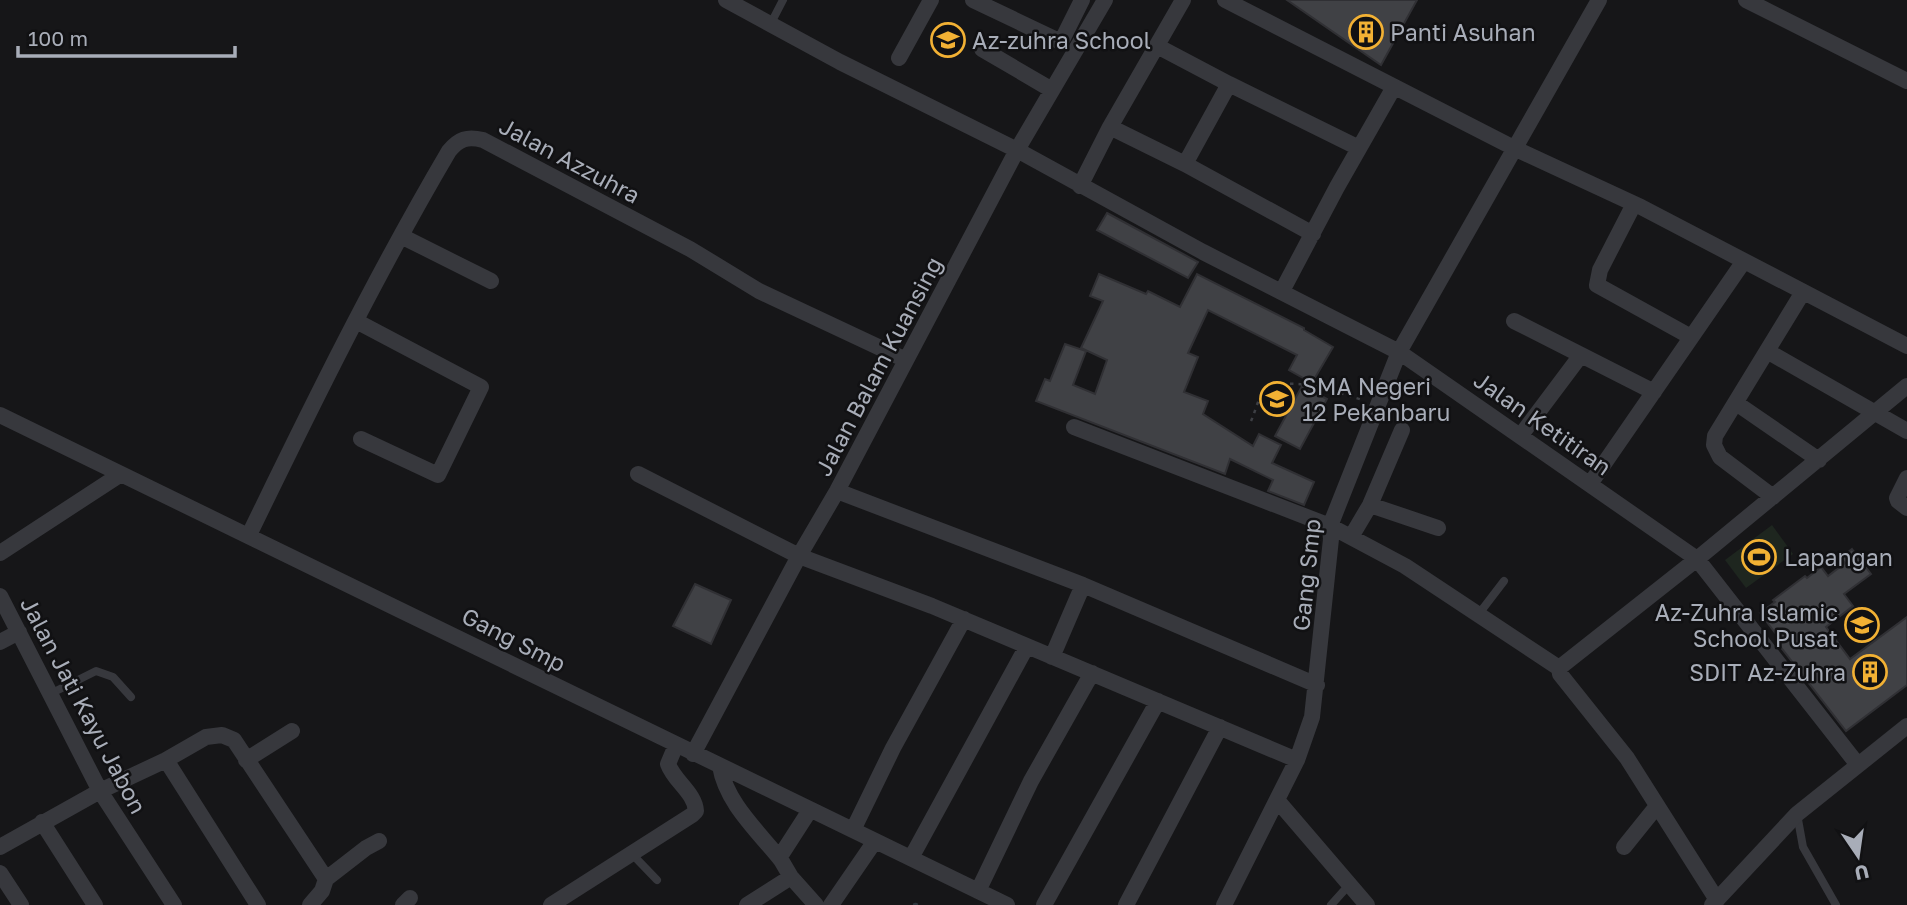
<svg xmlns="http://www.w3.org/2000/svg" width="1907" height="905" viewBox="0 0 1907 905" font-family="'Golos Text',sans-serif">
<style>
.green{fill:#1e261f}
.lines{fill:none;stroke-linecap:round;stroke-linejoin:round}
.stream{stroke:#2c353c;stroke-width:4.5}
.building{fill:#404145;stroke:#303034;stroke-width:2}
.path{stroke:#3d3f44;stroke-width:2.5;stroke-dasharray:3.5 5;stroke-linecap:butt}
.lane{stroke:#37383d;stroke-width:8}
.street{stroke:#37383d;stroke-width:16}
.labels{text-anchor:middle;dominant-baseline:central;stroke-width:5;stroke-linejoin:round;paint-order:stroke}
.poi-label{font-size:23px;fill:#a8adb8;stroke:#111113;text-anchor:start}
.street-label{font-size:23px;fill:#a8adb8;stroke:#111113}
</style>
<rect width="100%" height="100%" fill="#161618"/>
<path class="green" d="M1772 525 1793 554 1746 588 1725 560Z"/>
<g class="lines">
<path class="stream" d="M915 905H916"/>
</g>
<path class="building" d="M1287 0H1417L1381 65Z
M1107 213 1198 262 1188 278 1097 230Z
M1099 274 1146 294 1148 291 1180 307 1197 274 1304 328V330L1333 347 1312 383 1289 370 1297 355 1208 310 1188 353 1198 357 1184 392 1208 401 1203 414 1253 446 1259 434 1281 445 1272 463 1314 482 1304 505 1268 491 1273 480 1230 459 1225 474 1036 401 1045 379 1050 381 1065 344 1086 351 1073 385 1095 394 1107 360 1081 348 1103 301 1090 296Z
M1302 386 1327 399 1300 449 1275 436Z
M1852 549 1871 574 1844 594 1853 606 1826 627 1850 659 1907 617V685L1846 731 1776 641 1779 638 1760 613 1775 602 1773 600 1805 576 1807 578 1821 567 1828 576 1845 563 1841 558Z
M695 584 731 600 711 644 673 626Z"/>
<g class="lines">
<path class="path" d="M1251 421C1255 413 1257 401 1262 395 1283 370 1337 393 1363 400"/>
<path class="lane" d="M770 25 783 0
M1478 615 1504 581
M50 694 96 671 113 677 131 697
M1797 814 1803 847 1836 905
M631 853 657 880
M1331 905 1349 885"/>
<path class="street" d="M726 0 840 62 1017 150 1203 252 1399 352 1697 559 1858 765
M973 0 1061 42 1082 0
M1225 0 1516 149 1641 207 1907 346
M1746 0 1907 81
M1157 46 1229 84 1359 148
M982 49 1052 90
M899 58 931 0
M1110 127 1185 164 1313 234
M1185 164 1229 84
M1080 186 1110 127 1183 0
M1634 204 1600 270 1597 285 1691 337
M401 236 491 281
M1282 291 1337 187 1394 87
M356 321 481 387 438 475 361 439
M1514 321 1654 392
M1767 351 1907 431
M1736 403 1819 460
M0 415C336 578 670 743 1007 905
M1074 427 1330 526 1405 566 1559 668
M1521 435 1581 355
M638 474 799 556 932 606 1297 760
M1907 478 1897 498 1898 501 1907 508
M1590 484 1744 261
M837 491 1083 585 1317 685
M1773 497 1720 457 1714 445 1715 436 1803 292
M1370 505 1438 528
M249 535C312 405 376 275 449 151 459 139 467 136 483 140L690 249 759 291 906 360
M1351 537 1370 505 1402 430
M0 553 121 474
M0 596 100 791 174 905
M0 642 19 632
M1052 657 1083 585
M693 754 799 556 837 491 1017 150 1105 0
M166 760 258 905
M246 760 292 731
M720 766C726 803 758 831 781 860
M1277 800 1367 905
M42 822 95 905
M853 830 893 748 964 619
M0 847 100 791 166 760 206 737 222 735 234 740 326 879
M1624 847 1657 806
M911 858 1027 646
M0 873 21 905
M791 877 816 905
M978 891 1031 781 1092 673
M1717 900 1627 758 1560 674 1559 668 1697 559 1907 386
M310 905 322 891 326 879 366 848 379 841
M403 905 410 898
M551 905 692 815 696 811C695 793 674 781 668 764L676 745
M747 905 791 877 781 860V855L810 810
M831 905 875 841
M1044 905 1158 701
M1126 905 1220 727
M1224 905 1297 760 1312 717 1331 539 1330 526 1399 352 1599 0
M1712 905 1797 814 1907 726"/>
</g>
<defs>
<g id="building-ring" transform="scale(1.75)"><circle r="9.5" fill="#111113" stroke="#f2b134" stroke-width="1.5"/><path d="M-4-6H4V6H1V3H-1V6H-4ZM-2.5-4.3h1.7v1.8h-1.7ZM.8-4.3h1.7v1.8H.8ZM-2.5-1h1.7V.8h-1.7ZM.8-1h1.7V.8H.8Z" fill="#f2b134"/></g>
<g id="school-ring" transform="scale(1.75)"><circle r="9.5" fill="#111113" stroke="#f2b134" stroke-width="1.5"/><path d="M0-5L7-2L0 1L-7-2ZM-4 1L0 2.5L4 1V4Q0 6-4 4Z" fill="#f2b134"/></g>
<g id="stadium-ring" transform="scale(1.75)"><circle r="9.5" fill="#111113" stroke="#f2b134" stroke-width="1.5"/><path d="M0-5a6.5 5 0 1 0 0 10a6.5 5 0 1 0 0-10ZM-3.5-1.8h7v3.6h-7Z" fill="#f2b134"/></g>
</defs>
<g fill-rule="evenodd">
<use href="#building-ring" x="1366" y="32"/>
<use href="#school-ring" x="948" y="40"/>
<use href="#school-ring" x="1277" y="399"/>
<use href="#stadium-ring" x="1759" y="557"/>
<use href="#school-ring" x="1862" y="625"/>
<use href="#building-ring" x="1870" y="672"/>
</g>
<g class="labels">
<g class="poi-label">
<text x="1390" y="32">Panti Asuhan</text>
<text x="972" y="40">Az-zuhra School</text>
<text x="1302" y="386">SMA Negeri<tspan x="1302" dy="26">12 Pekanbaru</tspan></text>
<text x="1784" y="557">Lapangan</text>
<text x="1838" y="612" text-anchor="end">Az-Zuhra Islamic<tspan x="1838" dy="26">School Pusat</tspan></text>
<text x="1846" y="672" text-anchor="end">SDIT Az-Zuhra</text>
</g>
<g class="street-label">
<text transform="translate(570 160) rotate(28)">Jalan Azzuhra</text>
<text transform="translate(878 366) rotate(-62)">Jalan Balam Kuansing</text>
<text transform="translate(1543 423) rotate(35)">Jalan Ketitiran</text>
<text transform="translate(1306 575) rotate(-84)">Gang Smp</text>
<text transform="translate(514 639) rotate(27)">Gang Smp</text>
<text transform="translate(84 705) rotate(62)">Jalan Jati Kayu Jabon</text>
</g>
</g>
<g transform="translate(1858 856) rotate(167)" stroke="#111113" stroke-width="5" paint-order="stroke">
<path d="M0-5L12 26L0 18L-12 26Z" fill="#a8adb8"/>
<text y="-10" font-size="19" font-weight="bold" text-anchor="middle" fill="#a8adb8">U</text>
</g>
<path d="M18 46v10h217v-10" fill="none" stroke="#a8adb8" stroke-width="3.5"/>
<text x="28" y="46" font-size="21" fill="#a8adb8" stroke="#111113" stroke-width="5" paint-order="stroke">100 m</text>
</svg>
